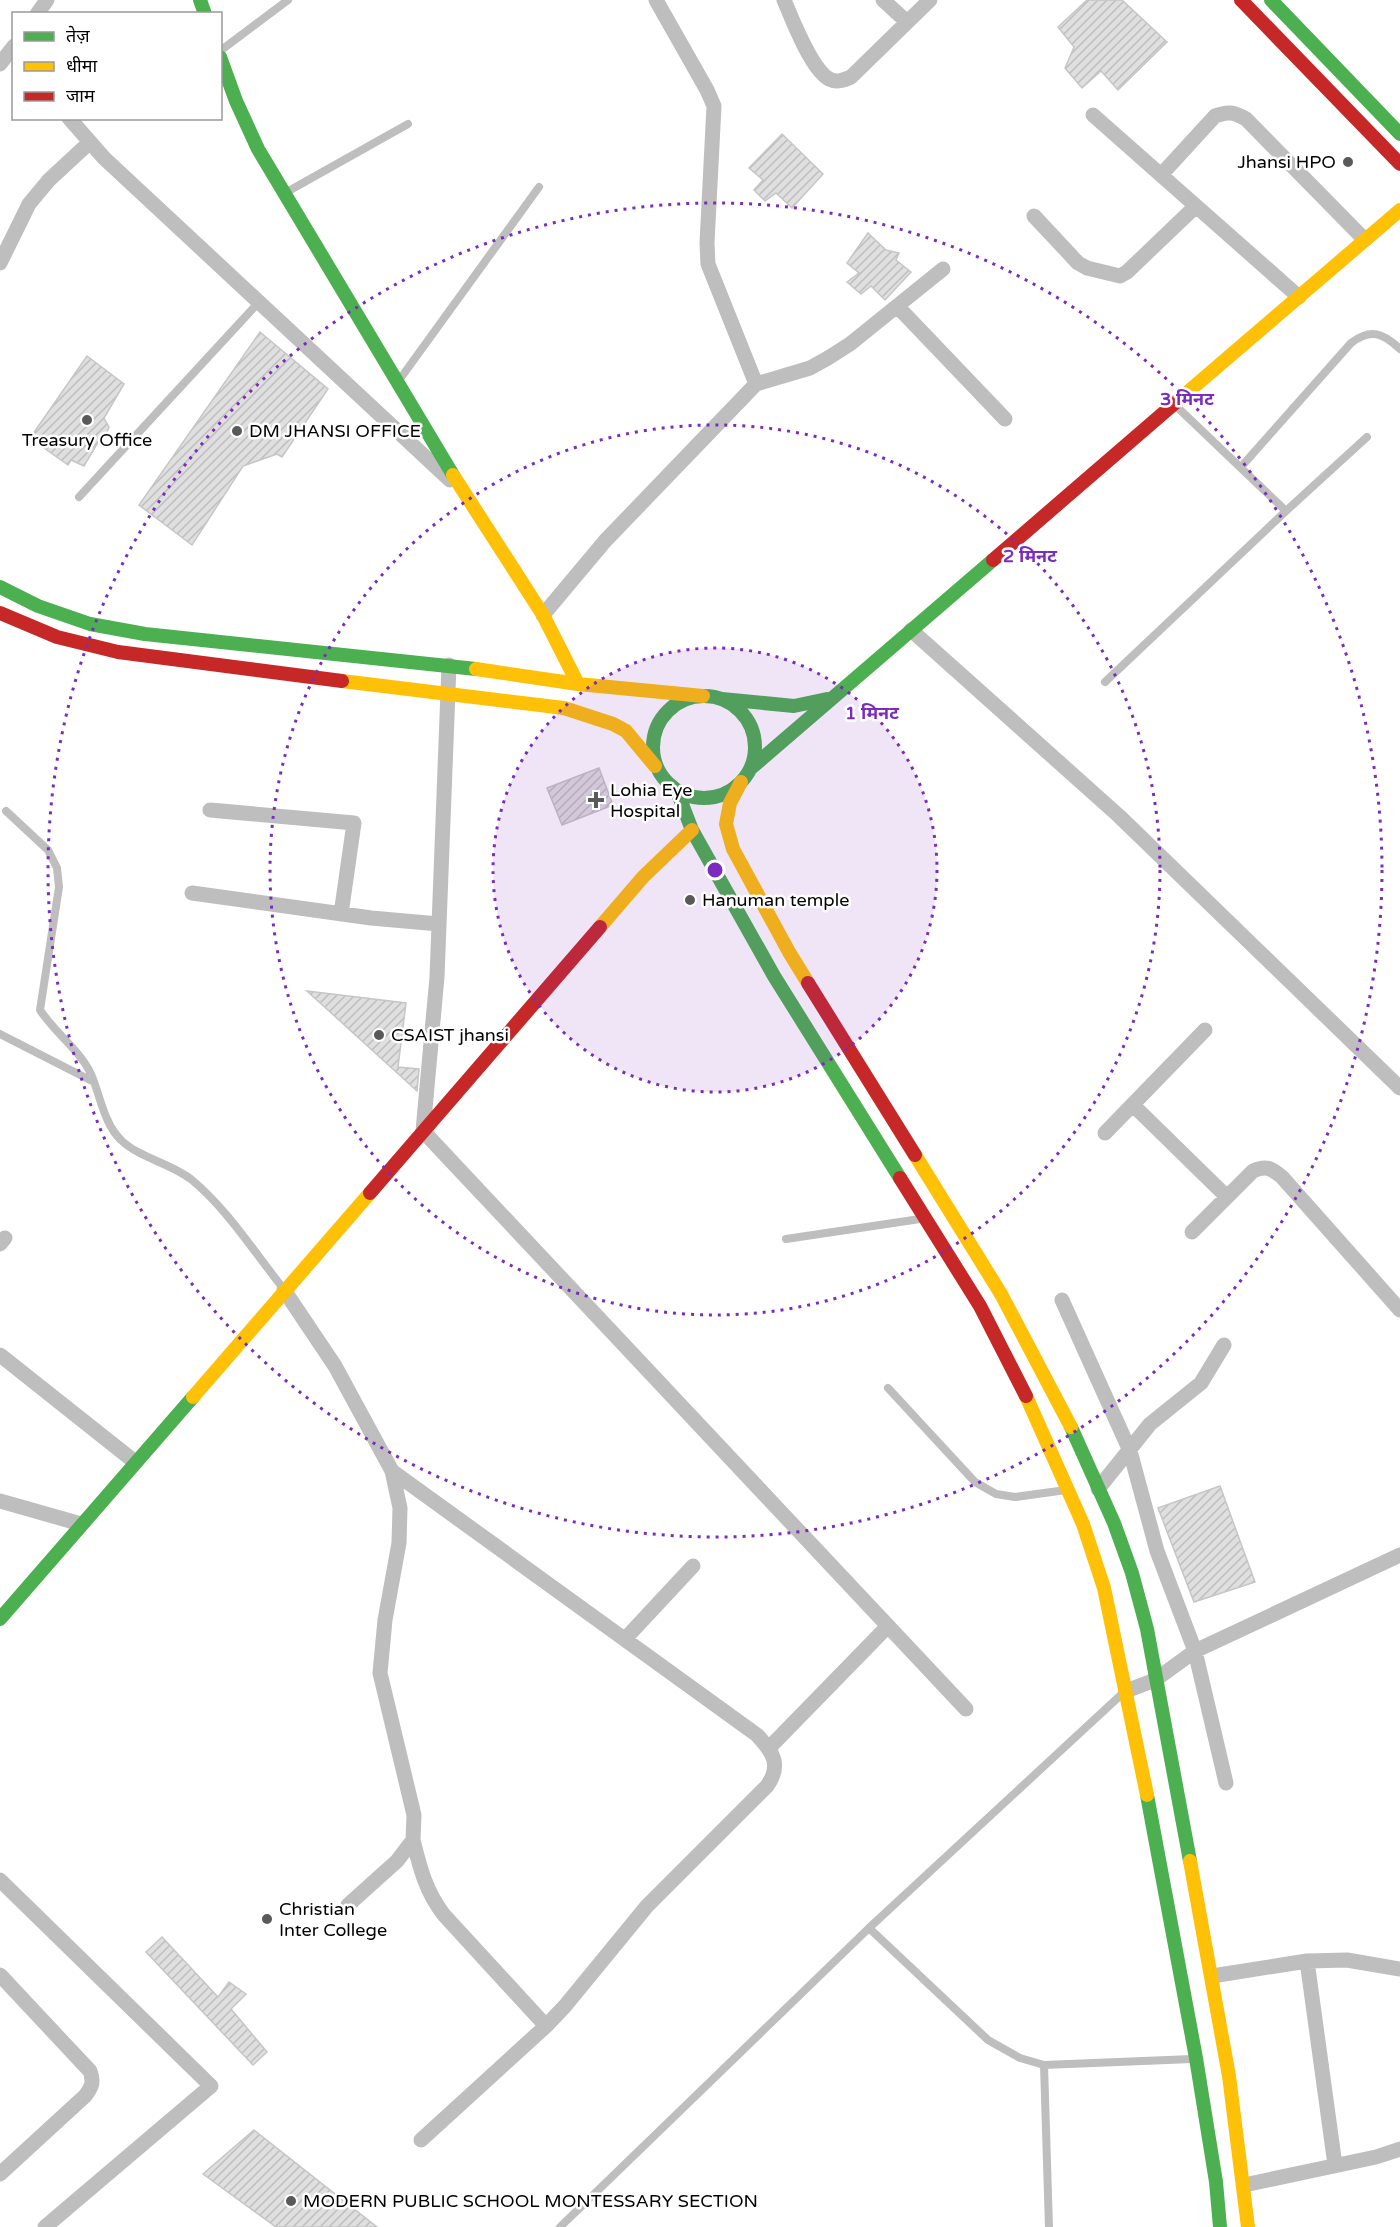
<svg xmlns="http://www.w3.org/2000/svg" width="1400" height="2227" viewBox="0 0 1400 2227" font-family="'Varela Round','Noto Sans Devanagari',sans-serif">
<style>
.building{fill:url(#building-hatch);stroke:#c6c6c6;stroke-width:1.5}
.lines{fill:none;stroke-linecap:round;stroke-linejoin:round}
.lane{stroke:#bebebe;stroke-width:8}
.street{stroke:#bebebe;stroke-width:15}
.fast{stroke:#4caf50;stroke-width:14}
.slow{stroke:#ffc107;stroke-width:14}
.jam{stroke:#c62828;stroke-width:14}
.ring{fill:none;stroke:#7b2cbf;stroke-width:3;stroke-dasharray:3 6}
.poi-dot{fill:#595959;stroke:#fff;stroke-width:2}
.labels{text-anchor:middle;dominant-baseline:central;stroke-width:5;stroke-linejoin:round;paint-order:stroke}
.poi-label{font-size:18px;fill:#000;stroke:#fff;text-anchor:start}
.centre{fill:#7b2cbf;stroke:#fff;stroke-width:3}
.ring-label{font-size:18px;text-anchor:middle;font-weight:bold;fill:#7b2cbf;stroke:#fff;stroke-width:5;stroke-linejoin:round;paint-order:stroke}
</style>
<defs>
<pattern id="building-hatch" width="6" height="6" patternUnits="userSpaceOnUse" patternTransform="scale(1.5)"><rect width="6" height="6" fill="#dfdfdf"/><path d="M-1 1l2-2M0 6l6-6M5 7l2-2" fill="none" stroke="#bebebe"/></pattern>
</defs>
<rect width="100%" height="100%" fill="#fff"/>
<path class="building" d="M1087 0H1122L1167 42 1118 90 1101 71 1082 88 1065 68 1074 47 1058 27Z
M782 134 823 174 792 208 776 193 765 201 754 190 763 180 749 168Z
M868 233 886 250 899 253 896 260 911 272 885 300 871 286 861 294 847 282 859 273 847 263Z
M260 332 328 389 282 457 277 454 243 466 192 545 139 505Z
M87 356 124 384 104 418 109 427 106 435 100 439 84 466 71 460 68 465 30 438Z
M599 768 613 805 562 825 547 788Z
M307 991 406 1003 398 1067 419 1069 417 1091Z
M1220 1486 1255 1582 1194 1602 1158 1508Z
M162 1937 218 1997 229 1982 246 1994 231 2009 267 2052 253 2065 146 1952Z
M254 2130 377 2227H276L203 2174Z"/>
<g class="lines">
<path class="lane" d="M220 51 288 0
M285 193 408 124
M400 379 539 187
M1241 467 1351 343C1371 328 1383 333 1400 349
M79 497 259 302
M1286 511 1367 437
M1105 682 1286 511 1176 406
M6 811 48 850 57 868 59 887 40 1010C55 1033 79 1049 91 1074 100 1095 104 1124 121 1140 139 1158 171 1163 192 1180 228 1210 254 1252 283 1288
M0 1034 94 1082
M786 1239 920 1219
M888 1388 975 1482 996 1494 1015 1497 1066 1490
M869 1928 988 2040 1020 2058 1044 2065 1192 2059
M1044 2065 1049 2227
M560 2227 869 1928 1123 1693"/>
<path class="street" d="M656 0 707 90 714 106 707 243 708 264 756 384
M784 0C792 19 811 69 829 79 837 83 844 80 851 77L930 0
M883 0 907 22
M37 14 47 0
M0 64 14 46
M1093 115 1299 297
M69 118 104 158 450 480
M1161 175 1215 116C1228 111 1234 112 1246 119L1365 240
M1034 216 1078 263 1087 268 1120 276 1127 272 1196 206
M0 263 29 204 49 180 90 142
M897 306 1005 419
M543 615 605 541 756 384 810 368 828 358 850 344 943 269
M911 630 1119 816 1400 1088
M449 665 437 977 423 1131 966 1709
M210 810 354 823 341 914
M192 893 371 918 439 924
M1133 1105 1227 1197
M1105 1133 1205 1030
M1192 1232 1253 1171C1266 1165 1271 1168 1282 1177L1400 1310
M0 1244 5 1238
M284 1290 335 1366 392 1471 400 1508 399 1543 385 1620 380 1673 414 1815 413 1840 397 1861 348 1905
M1062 1300 1130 1451 1157 1551 1195 1651 1226 1783
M0 1355 135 1462
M392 1471 757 1735C773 1752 782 1765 767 1786L647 1906 565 2006 546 2026 421 2140
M1098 1489 1150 1424 1201 1383 1224 1345
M0 1501 81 1524
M625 1639 693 1566
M1126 1691 1155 1680 1195 1651 1400 1555
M769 1748 888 1626
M413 1840C420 1868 426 1892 444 1915L546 2026
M0 1880 211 2086 45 2227
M1307 1961 1335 2165
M0 1975 90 2071C94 2082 92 2087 85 2096L0 2174
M1212 1976 1307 1961 1347 1960 1400 1969
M1244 2185 1376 2157 1400 2149"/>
<path class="fast" d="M200 0 205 14
M1271 0 1400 134
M220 57 236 101 258 149 453 475
M0 587 38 606 90 624 145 634 476 669
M653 747a51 51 0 1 1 102 0a51 51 0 1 1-102 0Z
M722 699 794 706 827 699
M750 769 993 560
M677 791 692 830 774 976 900 1178
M1071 1427 1114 1523 1132 1573 1147 1629 1190 1861
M0 1619 193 1397
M1147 1795 1196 2058 1216 2182 1220 2227"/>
<path class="slow" d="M1175 403 1400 210
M453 475 543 615 578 684
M476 669 578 684 703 696
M342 681 564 708 613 724 626 731 655 766
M741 782 730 803 726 824 733 849 789 952 808 983
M600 927 643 877 692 830
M915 1155 1001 1294 1071 1427
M1026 1396 1083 1524 1104 1588 1147 1795
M193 1397 370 1193
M1190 1861 1229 2076 1248 2227"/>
<path class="jam" d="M1241 0 1400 164
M993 560 1175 403
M0 613 57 637 118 652 342 681
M808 983 915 1155
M900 1178 980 1306 1026 1396
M370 1193 600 927"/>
</g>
<circle cx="715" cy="870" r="222" fill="#7b2cbf" fill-opacity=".12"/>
<g class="ring">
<circle cx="715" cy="870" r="222"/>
<circle cx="715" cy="870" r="445"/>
<circle cx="715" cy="870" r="667"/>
</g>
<g class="poi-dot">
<circle cx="1348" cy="162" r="6"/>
<circle cx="87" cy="420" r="6"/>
<circle cx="237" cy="431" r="6"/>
<path d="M593 791h6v6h6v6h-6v6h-6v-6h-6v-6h6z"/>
<circle cx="690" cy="900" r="6"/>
<circle cx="379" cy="1035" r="6"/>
<circle cx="267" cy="1919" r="6"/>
<circle cx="291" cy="2201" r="6"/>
</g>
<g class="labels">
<g class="poi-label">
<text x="1336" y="162" text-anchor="end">Jhansi HPO</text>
<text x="249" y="431">DM JHANSI OFFICE</text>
<text x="87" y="440" text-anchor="middle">Treasury Office</text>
<text x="610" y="790">Lohia Eye<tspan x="610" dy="21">Hospital</tspan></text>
<text x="702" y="900">Hanuman temple</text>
<text x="391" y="1035">CSAIST jhansi</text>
<text x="279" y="1909">Christian<tspan x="279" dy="21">Inter College</tspan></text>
<text x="303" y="2201">MODERN PUBLIC SCHOOL MONTESSARY SECTION</text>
</g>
</g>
<circle cx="715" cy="870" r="9" class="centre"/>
<g class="ring-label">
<text x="1187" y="405">3 मिनट</text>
<text x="1030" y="562">2 मिनट</text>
<text x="872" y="719">1 मिनट</text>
</g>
<rect x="12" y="12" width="210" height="108" fill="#ffffff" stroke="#999999" stroke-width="1.5"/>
<rect x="24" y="32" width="30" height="9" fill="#4caf50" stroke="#999999" stroke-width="1.5"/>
<text x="66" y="42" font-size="18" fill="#000000">तेज़</text>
<rect x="24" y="62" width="30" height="9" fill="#ffc107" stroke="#999999" stroke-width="1.5"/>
<text x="66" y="72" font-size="18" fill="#000000">धीमा</text>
<rect x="24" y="92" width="30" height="9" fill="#c62828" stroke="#999999" stroke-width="1.5"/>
<text x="66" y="102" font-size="18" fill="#000000">जाम</text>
</svg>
